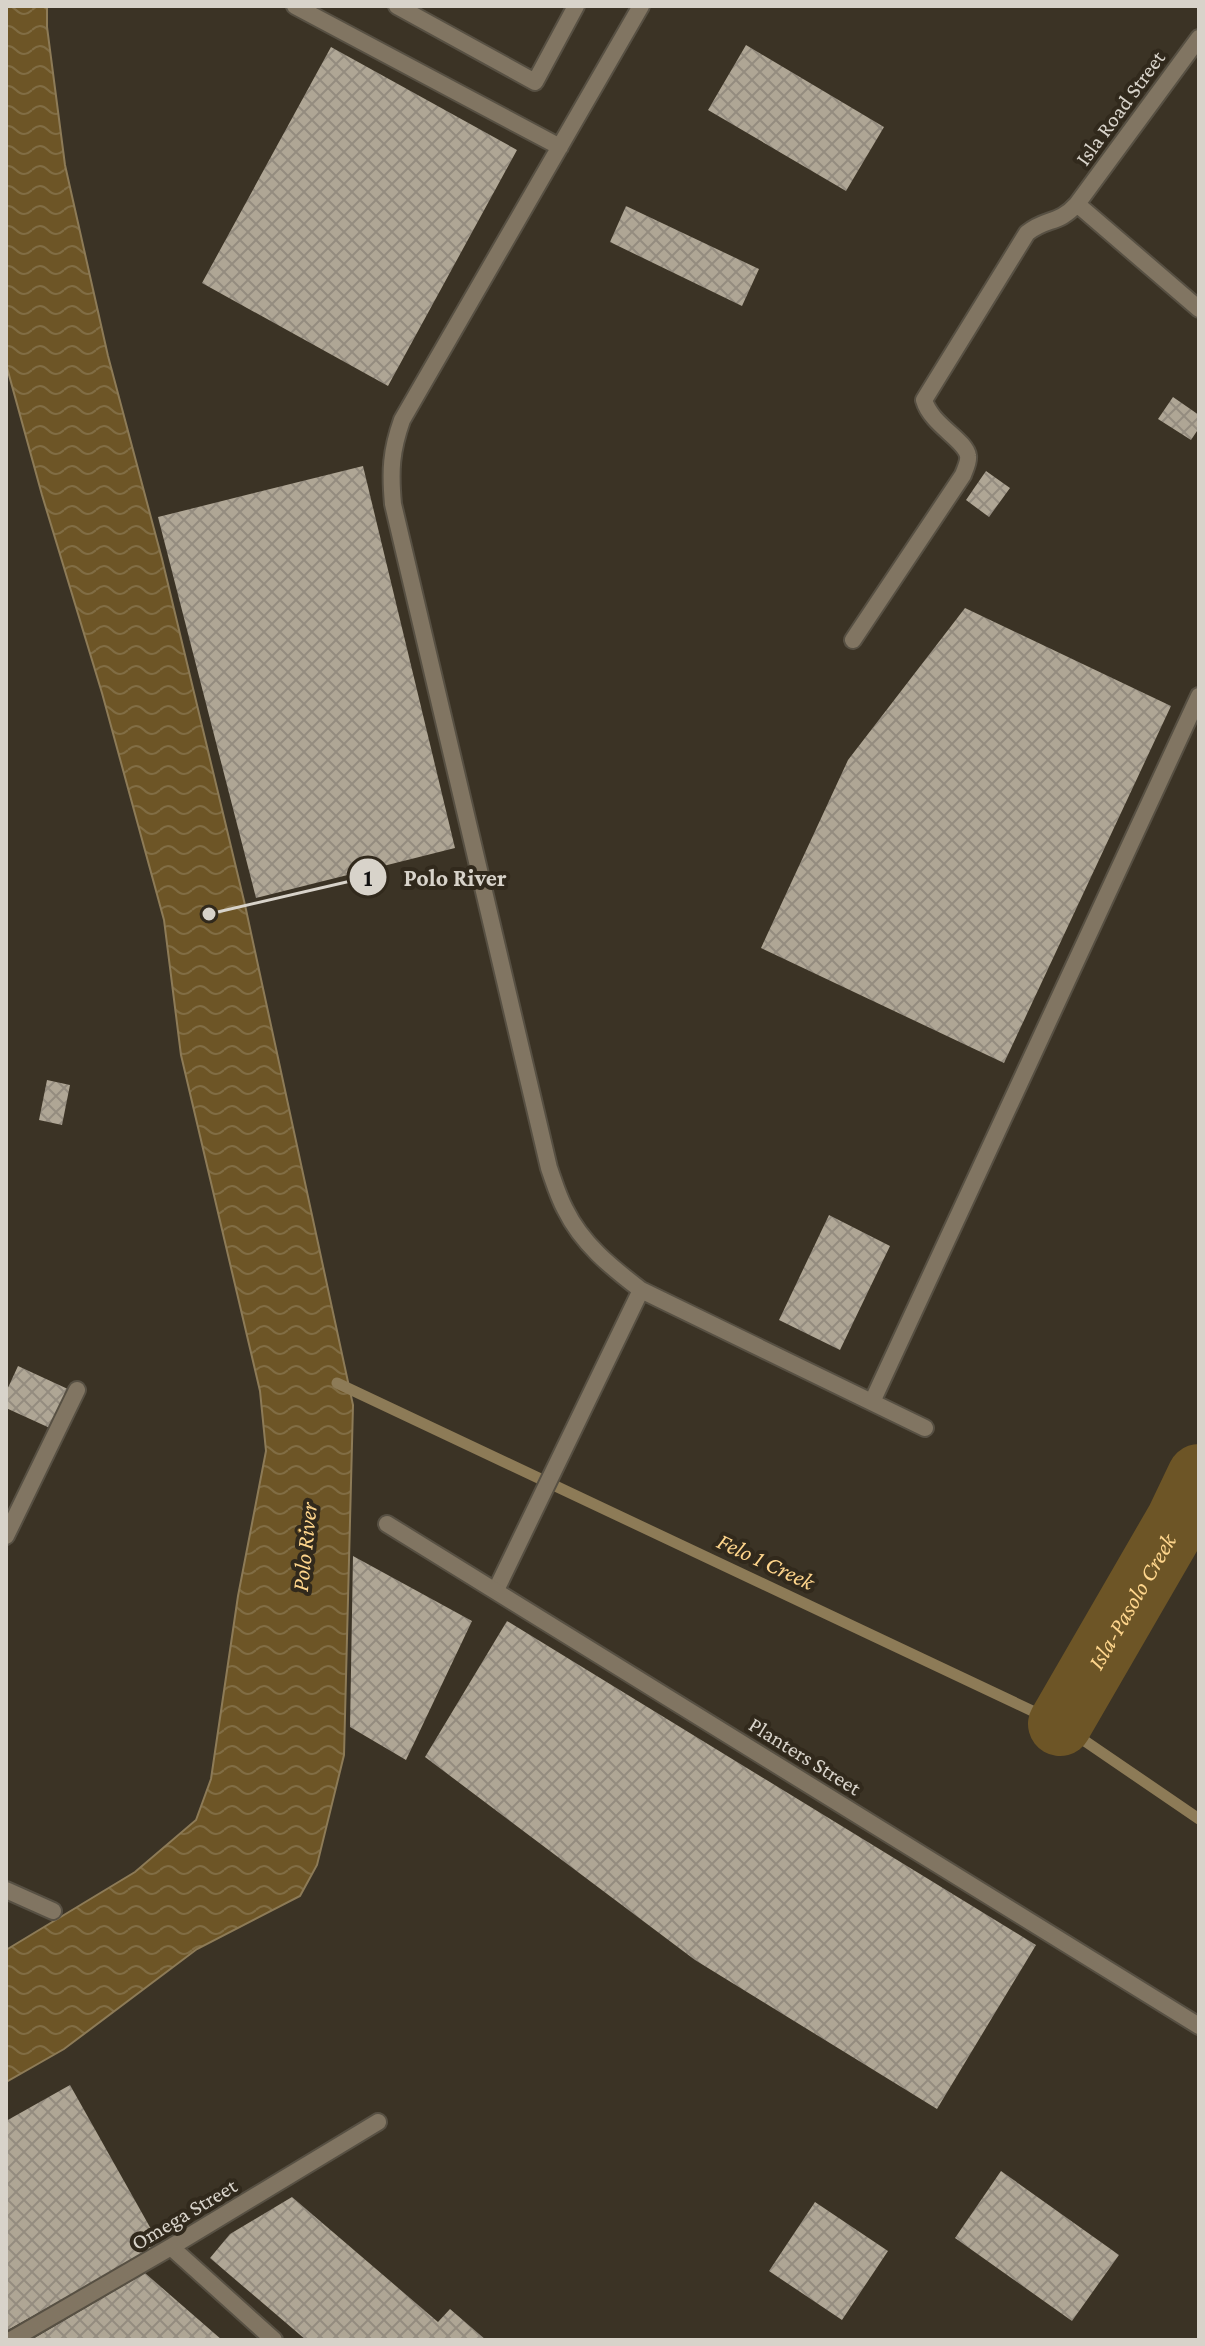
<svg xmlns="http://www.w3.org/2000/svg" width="1205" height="2346" viewBox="0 0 1205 2346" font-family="'Crimson Pro',serif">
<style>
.water{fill:url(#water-waves);stroke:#8d7b57;stroke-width:2}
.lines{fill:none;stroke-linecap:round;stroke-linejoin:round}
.stream{stroke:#8d7b57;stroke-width:11}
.river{stroke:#6d5526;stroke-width:64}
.building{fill:url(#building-cross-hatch)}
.lane-casing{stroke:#575043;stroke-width:20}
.street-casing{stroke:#575043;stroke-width:20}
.lane{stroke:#817562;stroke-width:16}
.street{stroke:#817562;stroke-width:16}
.labels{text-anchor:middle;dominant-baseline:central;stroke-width:8;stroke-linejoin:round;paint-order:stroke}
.street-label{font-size:22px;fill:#d8d3ca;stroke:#31291c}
.water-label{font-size:24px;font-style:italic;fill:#fed58c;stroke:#31291c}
.leader{fill:none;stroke:#d8d3ca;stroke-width:3}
.callout-dot{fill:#d8d3ca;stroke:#31291c;stroke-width:3}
.mark-label{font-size:24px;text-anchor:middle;font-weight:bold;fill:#111}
.callout-label{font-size:24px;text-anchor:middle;font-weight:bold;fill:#d8d3ca;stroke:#31291c;stroke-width:8;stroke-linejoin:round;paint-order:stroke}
</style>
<defs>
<pattern id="water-waves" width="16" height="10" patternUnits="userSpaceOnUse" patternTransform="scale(2)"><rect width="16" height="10" fill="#6d5526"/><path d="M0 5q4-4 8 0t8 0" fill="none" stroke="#816d44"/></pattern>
<pattern id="building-cross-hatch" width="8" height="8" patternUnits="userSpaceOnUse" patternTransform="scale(2)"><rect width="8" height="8" fill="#afa695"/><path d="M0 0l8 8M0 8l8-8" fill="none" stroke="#948c7f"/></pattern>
</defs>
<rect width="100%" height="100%" fill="#3b3325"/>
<path class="water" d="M6 6H47V27L65 165 108 356 162 559 245 905 353 1405 344 1755 317 1865 300 1896 197 1949 64 2049 6 2082V1950L135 1872 196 1820 211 1779 238 1596 266 1451 260 1391 181 1055 164 920 102 693 42 495 6 364Z"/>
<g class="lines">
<path class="stream" d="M337 1383 1060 1724 1199 1819"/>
<path class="river" id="s1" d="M1060 1724 1178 1520 1199 1476"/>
</g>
<path class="building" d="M746 45 884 127 846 191 708 110Z
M331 47 517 150 388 386 202 283Z
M626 206 759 269 742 306 610 242Z
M1173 397 1199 415V428L1191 440 1158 419Z
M363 466 455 848 256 898 158 517Z
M986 471 1010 488 989 517 966 500Z
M965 608 1171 706 1004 1063 761 948 848 760Z
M47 1080 70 1085 62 1125 39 1120Z
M829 1215 890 1246 840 1350 779 1320Z
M18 1366 70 1390 52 1429 6 1408V1392Z
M353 1556 472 1621 406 1760 350 1727Z
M507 1621 1036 1945 937 2109 695 1960 425 1757Z
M70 2085 160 2245 6 2331V2121Z
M1001 2171 1119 2255 1072 2321 955 2238Z
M292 2197 438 2322 450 2309 486 2340H306L210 2258 230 2234Z
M815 2202 888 2251 842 2320 769 2271Z
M145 2273 222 2340H31Z"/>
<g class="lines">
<g class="lane-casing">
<path id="lane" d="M295 6 560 147
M397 6 535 82 576 6
M641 6 402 420C391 451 390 471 393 504L549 1168C554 1182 558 1196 565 1209 582 1244 611 1267 641 1290L925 1428
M872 1402 1199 696
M496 1590 641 1290
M171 2247 274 2340
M11 2340 171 2247 378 2122"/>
</g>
<g class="street-casing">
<path id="street" d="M1077 204 1199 309
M853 640 963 475C965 469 969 462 968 456 966 440 931 425 924 400L1027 233C1047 217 1058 225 1077 204L1199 38
M387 1524 1199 2026
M6 1536 77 1390
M6 1890 53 1911"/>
</g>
<use href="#lane" class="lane"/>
<use href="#street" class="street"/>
</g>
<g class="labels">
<g class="street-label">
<text transform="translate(1120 108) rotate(-54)">Isla Road Street</text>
<text transform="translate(805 1756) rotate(32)">Planters Street</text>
<text transform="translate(184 2214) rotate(-31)">Omega Street</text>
</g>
<g class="water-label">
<text transform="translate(304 1547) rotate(-84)">Polo River</text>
<text transform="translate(766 1561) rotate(25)">Felo 1 Creek</text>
<text stroke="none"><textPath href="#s1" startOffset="142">Isla-Pasolo Creek</textPath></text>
</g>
</g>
<path class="leader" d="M209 914L368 877"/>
<g class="callout-dot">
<circle cx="209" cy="914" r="8"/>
<circle cx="368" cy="877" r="20"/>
</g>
<g class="mark-label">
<text x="368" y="886">1</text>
</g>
<g class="callout-label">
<text x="455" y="886">Polo River</text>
</g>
<rect width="1205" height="2346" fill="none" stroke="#d8d3ca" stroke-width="16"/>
</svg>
